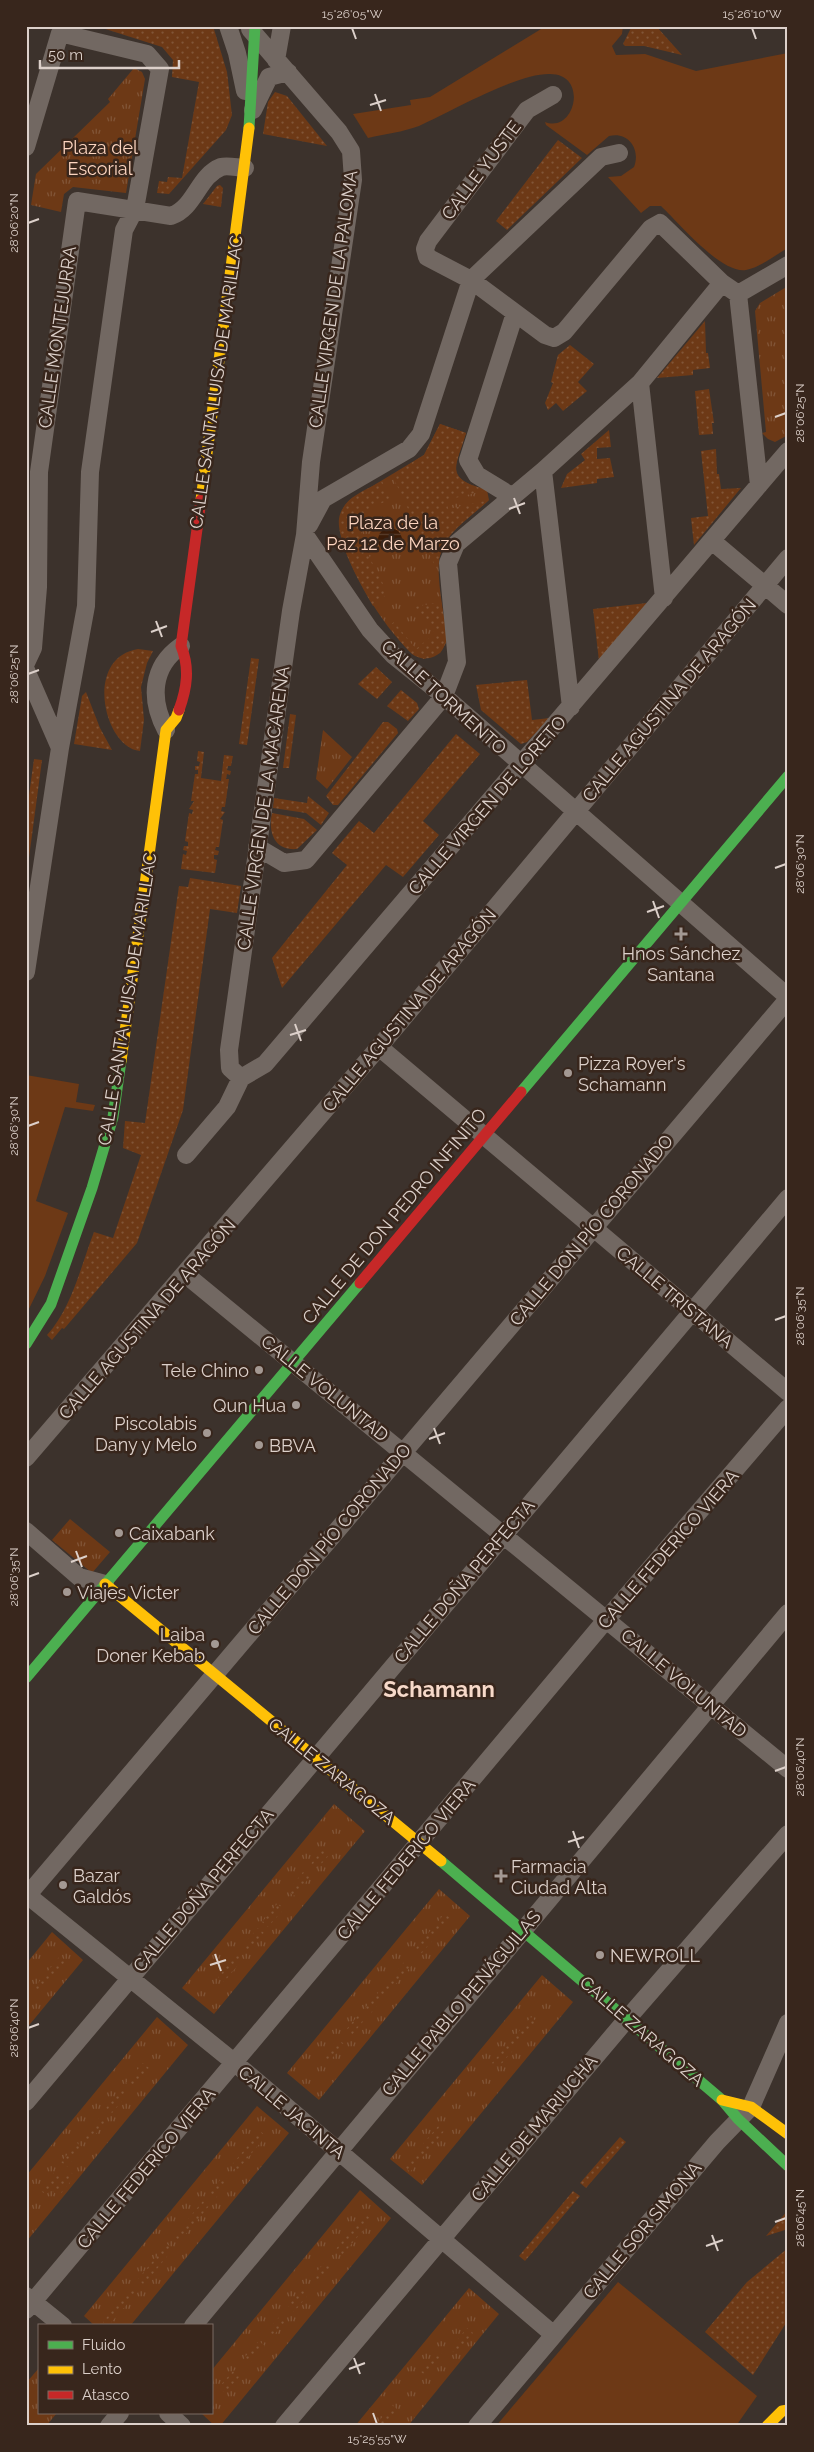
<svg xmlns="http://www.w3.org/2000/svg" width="814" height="2452" viewBox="0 0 814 2452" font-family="Raleway,sans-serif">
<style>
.grass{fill:#6d3916}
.park{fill:url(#park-tufts)}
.garden{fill:url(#garden-dots)}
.water{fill:url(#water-rules)}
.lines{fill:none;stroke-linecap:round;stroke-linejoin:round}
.street{stroke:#726862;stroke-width:18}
.fast{stroke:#4caf50;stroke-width:11}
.slow{stroke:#ffc107;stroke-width:11}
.jam{stroke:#c62828;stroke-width:11}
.ticks{fill:none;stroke:#dcd0ca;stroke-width:2}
.poi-dot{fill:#a49993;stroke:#38261c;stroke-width:2}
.labels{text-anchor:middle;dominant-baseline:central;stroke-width:5;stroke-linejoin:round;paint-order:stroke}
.park-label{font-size:18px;fill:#fcd4bf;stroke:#38261c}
.street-label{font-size:18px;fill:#dcd0ca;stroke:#38261c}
.poi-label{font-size:18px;fill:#dcd0ca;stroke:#38261c;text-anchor:start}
.district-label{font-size:22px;font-weight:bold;fill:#f7d9c9;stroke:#38261c}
.neatline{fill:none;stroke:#dcd0ca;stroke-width:2}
.ticks-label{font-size:12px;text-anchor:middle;fill:#dcd0ca}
</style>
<defs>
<pattern id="park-tufts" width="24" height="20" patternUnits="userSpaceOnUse" patternTransform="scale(1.25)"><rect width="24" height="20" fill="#6d3916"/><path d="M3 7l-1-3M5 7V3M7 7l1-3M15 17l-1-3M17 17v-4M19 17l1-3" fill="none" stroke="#815537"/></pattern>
<pattern id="garden-dots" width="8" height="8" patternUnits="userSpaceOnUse" patternTransform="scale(1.25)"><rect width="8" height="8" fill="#6d3916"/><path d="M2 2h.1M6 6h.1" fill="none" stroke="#815537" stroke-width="1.8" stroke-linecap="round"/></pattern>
<pattern id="water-rules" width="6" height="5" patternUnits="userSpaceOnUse" patternTransform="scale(1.25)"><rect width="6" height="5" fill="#3c1c08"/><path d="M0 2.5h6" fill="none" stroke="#583c2b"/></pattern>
</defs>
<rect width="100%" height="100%" fill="#3c322c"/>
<path class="grass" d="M546 26H623L622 34 612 46 616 55 645 54 696 71 788 53V248C775 255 761 267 746 270 721 274 679 223 661 206H650L641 213 608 177 621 176 634 167C641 149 628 131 609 136L587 155 546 125 545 122C575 134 589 74 550 74 517 73 451 112 419 126 403 132 385 134 368 138L353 114 411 105 410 100 430 97Z
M26 1075 79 1084 76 1102 95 1105 93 1111 65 1107 36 1201 68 1213 45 1276 26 1315Z
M618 2282 757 2396 736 2426H496Z"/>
<path class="park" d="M134 68 142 72 145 79 126 193 73 187 64 194 61 212 31 205 36 174 110 102 108 99Z
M788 286V435L775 442 768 439 762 433 766 432 755 311 760 303Z
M440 424 466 433C455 469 444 478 487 490L489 500C444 540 432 539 442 604 443 616 447 630 446 643L440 653 424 659C394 651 335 550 339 519 340 511 345 504 351 499L424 455Z
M323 730 352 757 327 789 316 779Z
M70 1519 110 1552 92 1573 52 1540Z
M334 1804 365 1831 214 2014 182 1988Z
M439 1889 470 1916 319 2100 287 2073Z
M52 1932 83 1960 26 2029V1964Z
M542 1975 573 2002 422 2185 390 2159Z
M157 2017 188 2045 26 2242V2176Z
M257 2106 289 2133 130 2326H95L84 2316Z
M360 2190 391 2218 220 2426H215L201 2413H211V2371Z
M469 2288 499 2314 408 2426H355Z
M39 2368V2413H57L46 2426H26V2383Z"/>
<path class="garden" d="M96 26H213L227 72 232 115 226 130 169 194 157 193 159 181 167 182 168 177 182 178 199 82 172 77 173 60 162 47Z
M632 26H656L682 55 644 46H625L623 44Z
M275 92 287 96 327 146 263 134 268 102Z
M558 140 582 158 507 230 496 221Z
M220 185 223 188 221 207 203 204 217 186Z
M705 321 706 353H708L710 368 693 370V375L657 378Z
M570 345 594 364 578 382 587 391 563 411 556 403 548 410 545 403 553 383 551 382 558 355Z
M709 389 714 423H712L713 434 699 435 695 391Z
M440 424 466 433C455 469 444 478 487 490L447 500 448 509 489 500C463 524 442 532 437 570L392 475 424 455Z
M609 430 611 447 597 448V459L610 458 614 477 597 479V483L561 488 567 474 585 460 581 454Z
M716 449 717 474H719L721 489 741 488 694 545 691 518 708 516 701 451Z
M382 481 390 499C381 504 369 508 364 517 353 533 380 577 388 593L373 606C360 582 327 530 345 505 353 494 370 488 382 481Z
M441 602C444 620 455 652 430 658 424 659 417 658 412 654 403 646 396 635 389 626L394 622 416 649 435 633 413 607Z
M647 603 599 661 593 609Z
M138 649 153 651 147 663 141 687 144 720 140 751C104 748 83 658 138 649Z
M251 658 259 659 247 745 239 744Z
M376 667 392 682 377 699 358 684Z
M527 680 532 720 550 718 527 742 521 744 481 710 476 685Z
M401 690 417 703 419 709 408 721 387 706Z
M86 692 100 728 112 750 74 744 82 696Z
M290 714 296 715 289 768H283Z
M383 722H388L397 729 398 733 338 805H333L326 796Z
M456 734 480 754 423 821 439 835 403 877 386 865 282 988 272 958 347 865 332 853 359 821 374 833Z
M198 751 204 752 201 778 221 781 224 755 233 756 231 766H228L227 770 231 771 230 775 227 774 226 779H229L225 807H222L221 811 225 812 220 819 223 820 219 847H216L215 850 219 851 218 855H214V859L217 860 215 873 181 869 183 854 186 855 187 851 183 850 184 846H188V842L185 841 189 813 192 814 193 810 189 809 194 801H191L195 774H198V770H195V766H199L200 762 197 761Z
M34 759 42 760 26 880V817Z
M308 796 329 813 321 825 306 813 273 808 274 798 307 803Z
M272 813 304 819 317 830 297 849C274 851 268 832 272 813Z
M190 878 241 886 237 913 210 909 183 1110 137 1243 64 1329 62 1328 52 1340 47 1335C72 1308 81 1265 94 1232L113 1238 141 1155 123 1148 125 1121 145 1123 179 886 188 887Z
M324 1848 331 1853 315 1871 309 1866Z
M303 1872 310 1877 294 1896 288 1891Z
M277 1904 284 1909 268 1927 262 1922Z
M445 1913 451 1919 421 1954 415 1949Z
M258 1928 264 1933 248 1951 242 1946Z
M237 1954 243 1959 224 1982 218 1977Z
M60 1956 66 1961 40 1993 34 1988Z
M406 1960 412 1965 371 2013 365 2008Z
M360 2013 366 2018 351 2036 345 2031Z
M531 2017 537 2022 498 2068 492 2063Z
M338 2039 344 2044 328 2063 322 2057Z
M143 2063 149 2068 133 2088 126 2083Z
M123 2088 129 2093 112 2113 106 2108Z
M100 2117 106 2122 89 2142 83 2137Z
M440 2124 446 2129 410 2172 404 2166Z
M260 2131 266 2136 237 2171 231 2166Z
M620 2137 626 2142 586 2188 580 2183Z
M77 2143 83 2148 67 2167 61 2162Z
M56 2170 62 2175 46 2195 40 2190Z
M69 2171 75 2176 59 2196 52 2191Z
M223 2176 229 2181 215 2199 209 2194Z
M573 2191 580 2196 525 2261 519 2256Z
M203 2201 209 2206 180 2241 174 2236Z
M788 2210V2229L766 2236Z
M365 2214 372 2220 342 2255 336 2249Z
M167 2244 173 2249 144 2285 138 2279Z
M788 2248V2324L786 2323 753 2375 705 2332 747 2282Z
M326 2261 332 2267 317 2284 311 2278Z
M132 2286 138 2292 108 2326 103 2322Z
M302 2289 308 2295 294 2312 288 2306Z
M281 2315 287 2320 272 2337 266 2332Z
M467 2328 473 2333 456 2354 450 2349Z
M259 2341 265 2346 250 2363 244 2358Z
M437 2350 443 2355 426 2376 420 2371Z
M234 2370 240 2376 225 2393 219 2387Z
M392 2405 398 2410 385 2426H375Z"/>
<path class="water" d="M378 540a12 12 0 1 1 24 0a12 12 0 1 1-24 0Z"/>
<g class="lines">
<path class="street" d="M228 26 237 53 245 91
M276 60 282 26
M553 95 527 110 428 241 425 249 427 257 471 280 545 335 554 338 564 332 651 228 660 223 722 283 738 294 759 485
M253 110 269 77 288 72
M26 147 60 33 147 54 160 69 135 209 124 230 90 472 86 606 60 748 26 972
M738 294 788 265
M640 383 664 598
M543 471 571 707
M513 497 477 475 468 460 515 313
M309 525 323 499 409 449 421 434 471 280 601 157 619 153
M305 535 370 630 393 655 444 696 788 997
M712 541 788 605
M26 663 33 648 38 587 39 472 77 201 171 216C195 208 198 176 221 167 228 165 238 168 245 168
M26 670 60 748
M166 730C150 700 151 667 181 646
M257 847 284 863 306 860 444 696 457 662 448 563 456 544 543 471 640 383 722 283
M379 1047 788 1392
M241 1078 230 1068 229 1050 291 611 305 535 311 462 353 180 351 151 339 132 250 29
M186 1155 227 1107 241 1078 265 1064 788 451
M185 1274 788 1769
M26 1458 379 1047 788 558
M26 1531 79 1577 105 1584
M26 1894 235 2063 554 2335
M26 1897 788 999
M26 2102 788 1198
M26 2296 63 2326
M26 2310 600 1627 788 1408
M193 2326 788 1613
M168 2413 182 2426
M109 2426 120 2413
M284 2426 627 2019 788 1834
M477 2426 717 2142 751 2107 788 2023"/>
<path class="fast" d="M249 128 255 26
M521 1092 788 776
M26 1344 51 1304 92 1188 113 1117 121 1061
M26 1678 360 1283
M441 1861 722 2100 738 2119 788 2166"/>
<path class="slow" d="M201 500 249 128
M121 1061 166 730 176 718 179 710
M105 1584 441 1861
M722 2100 751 2107 788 2134
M767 2426 782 2411 788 2410"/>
<path class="jam" d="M179 710C187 688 190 668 181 646L201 500
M360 1283 521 1092"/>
</g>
<path class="ticks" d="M352 28 356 39M752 28 756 39M375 94 381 111M370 105 386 100M28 223 39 219M775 417 786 413M514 498 520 514M509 509 525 503M156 621 162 637M151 632 167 626M28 674 39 670M775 868 786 864M653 901 659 918M647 912 664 906M295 1024 301 1041M290 1035 306 1030M28 1126 39 1122M775 1320 786 1316M434 1428 440 1444M429 1439 445 1433M76 1551 82 1567M71 1562 87 1556M28 1577 39 1573M775 1771 786 1767M573 1831 579 1848M568 1842 584 1837M215 1954 221 1971M210 1965 226 1960M28 2028 39 2024M775 2222 786 2218M712 2235 718 2251M706 2246 723 2240M354 2358 360 2374M349 2369 365 2363M373 2413 377 2424"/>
<g class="poi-dot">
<path d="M678.5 926.5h5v5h5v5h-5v5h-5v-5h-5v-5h5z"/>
<circle cx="568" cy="1073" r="5"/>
<circle cx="259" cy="1370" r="5"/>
<circle cx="296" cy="1405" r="5"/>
<circle cx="207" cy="1433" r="5"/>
<circle cx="259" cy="1445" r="5"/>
<circle cx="119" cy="1533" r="5"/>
<circle cx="67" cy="1592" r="5"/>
<circle cx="215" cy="1644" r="5"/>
<path d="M498.5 1868.5h5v5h5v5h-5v5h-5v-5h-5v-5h5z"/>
<circle cx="63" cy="1885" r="5"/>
<circle cx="600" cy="1955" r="5"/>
</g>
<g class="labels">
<g class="park-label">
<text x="100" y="147">Plaza del<tspan x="100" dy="21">Escorial</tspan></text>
<text x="393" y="522">Plaza de la<tspan x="393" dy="21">Paz 12 de Marzo</tspan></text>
</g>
<g class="street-label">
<text transform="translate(481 170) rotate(-53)">CALLE YUSTE</text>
<text transform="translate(333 299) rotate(-82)">CALLE VIRGEN DE LA PALOMA</text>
<text transform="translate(57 337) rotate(-82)">CALLE MONTEJURRA</text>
<text transform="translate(216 382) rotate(-82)">CALLE SANTA LUISA DE MARILLAC</text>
<text transform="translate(444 697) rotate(42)">CALLE TORMENTO</text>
<text transform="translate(669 700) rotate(-50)">CALLE AGUSTINA DE ARAGÓN</text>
<text transform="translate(487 805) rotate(-49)">CALLE VIRGEN DE LORETO</text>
<text transform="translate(263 808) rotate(-82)">CALLE VIRGEN DE LA MACARENA</text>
<text transform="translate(127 999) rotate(-81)">CALLE SANTA LUISA DE MARILLAC</text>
<text transform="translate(409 1010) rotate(-50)">CALLE AGUSTINA DE ARAGÓN</text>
<text transform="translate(394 1216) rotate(-50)">CALLE DE DON PEDRO INFINITO</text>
<text transform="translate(591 1230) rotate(-50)">CALLE DON PÍO CORONADO</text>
<text transform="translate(675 1297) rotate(40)">CALLE TRISTANA</text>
<text transform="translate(147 1319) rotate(-49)">CALLE AGUSTINA DE ARAGÓN</text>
<text transform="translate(325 1388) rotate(39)">CALLE VOLUNTAD</text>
<text transform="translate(329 1539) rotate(-50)">CALLE DON PÍO CORONADO</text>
<text transform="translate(668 1549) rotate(-49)">CALLE FEDERICO VIERA</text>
<text transform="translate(464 1581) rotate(-50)">CALLE DOÑA PERFECTA</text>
<text transform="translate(684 1683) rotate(40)">CALLE VOLUNTAD</text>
<text transform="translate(332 1771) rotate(39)">CALLE ZARAGOZA</text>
<text transform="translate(406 1859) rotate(-50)">CALLE FEDERICO VIERA</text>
<text transform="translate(203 1890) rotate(-50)">CALLE DOÑA PERFECTA</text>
<text transform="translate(461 2003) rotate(-50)">CALLE PABLO PENÁGUILAS</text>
<text transform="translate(642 2031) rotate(41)">CALLE ZARAGOZA</text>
<text transform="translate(292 2112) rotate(40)">CALLE JACINTA</text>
<text transform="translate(534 2128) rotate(-50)">CALLE DE MARIUCHA</text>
<text transform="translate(146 2168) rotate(-50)">CALLE FEDERICO VIERA</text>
<text transform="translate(642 2230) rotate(-50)">CALLE SOR SIMONA</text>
</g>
<g class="poi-label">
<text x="681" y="953" text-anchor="middle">Hnos Sánchez<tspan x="681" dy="21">Santana</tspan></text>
<text x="578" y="1063">Pizza Royer's<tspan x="578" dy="21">Schamann</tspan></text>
<text x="249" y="1370" text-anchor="end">Tele Chino</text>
<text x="286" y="1405" text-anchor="end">Qun Hua</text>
<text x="197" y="1423" text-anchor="end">Piscolabis<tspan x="197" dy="21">Dany y Melo</tspan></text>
<text x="269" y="1445">BBVA</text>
<text x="129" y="1533">Caixabank</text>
<text x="77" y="1592">Viajes Victer</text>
<text x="205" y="1634" text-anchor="end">Laiba<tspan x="205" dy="21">Doner Kebab</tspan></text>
<text x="511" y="1866">Farmacia<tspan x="511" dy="21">Ciudad Alta</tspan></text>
<text x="73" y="1875">Bazar<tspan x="73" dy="21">Galdós</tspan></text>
<text x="610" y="1955">NEWROLL</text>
</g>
<g class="district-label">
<text x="439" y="1689">Schamann</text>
</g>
</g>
<rect width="814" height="2452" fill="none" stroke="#38261c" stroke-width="55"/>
<rect x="38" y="2324" width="175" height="90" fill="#38261c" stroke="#7a6a62"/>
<rect x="48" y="2341" width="25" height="8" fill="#4caf50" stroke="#7a6a62"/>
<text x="82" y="2350" font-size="15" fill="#dcd0ca">Fluido</text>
<rect x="48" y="2366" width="25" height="8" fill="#ffc107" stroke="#7a6a62"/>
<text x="82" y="2374" font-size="15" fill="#dcd0ca">Lento</text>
<rect x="48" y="2391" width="25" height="8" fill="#c62828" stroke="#7a6a62"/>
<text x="82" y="2400" font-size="15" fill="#dcd0ca">Atasco</text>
<path d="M40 60v8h139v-8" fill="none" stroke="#dcd0ca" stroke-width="2.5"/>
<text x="48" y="60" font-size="15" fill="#dcd0ca" stroke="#38261c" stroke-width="4" paint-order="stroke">50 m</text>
<rect x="28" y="28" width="758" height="2396" class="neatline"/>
<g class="ticks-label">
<text x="352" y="18">15°26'05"W</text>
<text x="752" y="18">15°26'10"W</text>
<text transform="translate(14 223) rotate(-90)" y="4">28°06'20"N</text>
<text transform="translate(800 413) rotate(-90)" y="4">28°06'25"N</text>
<text transform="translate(14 674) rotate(-90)" y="4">28°06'25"N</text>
<text transform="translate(800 864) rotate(-90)" y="4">28°06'30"N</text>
<text transform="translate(14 1126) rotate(-90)" y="4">28°06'30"N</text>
<text transform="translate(800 1316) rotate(-90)" y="4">28°06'35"N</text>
<text transform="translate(14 1577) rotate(-90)" y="4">28°06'35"N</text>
<text transform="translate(800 1767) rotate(-90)" y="4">28°06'40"N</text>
<text transform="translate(14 2028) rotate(-90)" y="4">28°06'40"N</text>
<text transform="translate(800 2218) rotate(-90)" y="4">28°06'45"N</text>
<text x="377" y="2443">15°25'55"W</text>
</g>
</svg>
